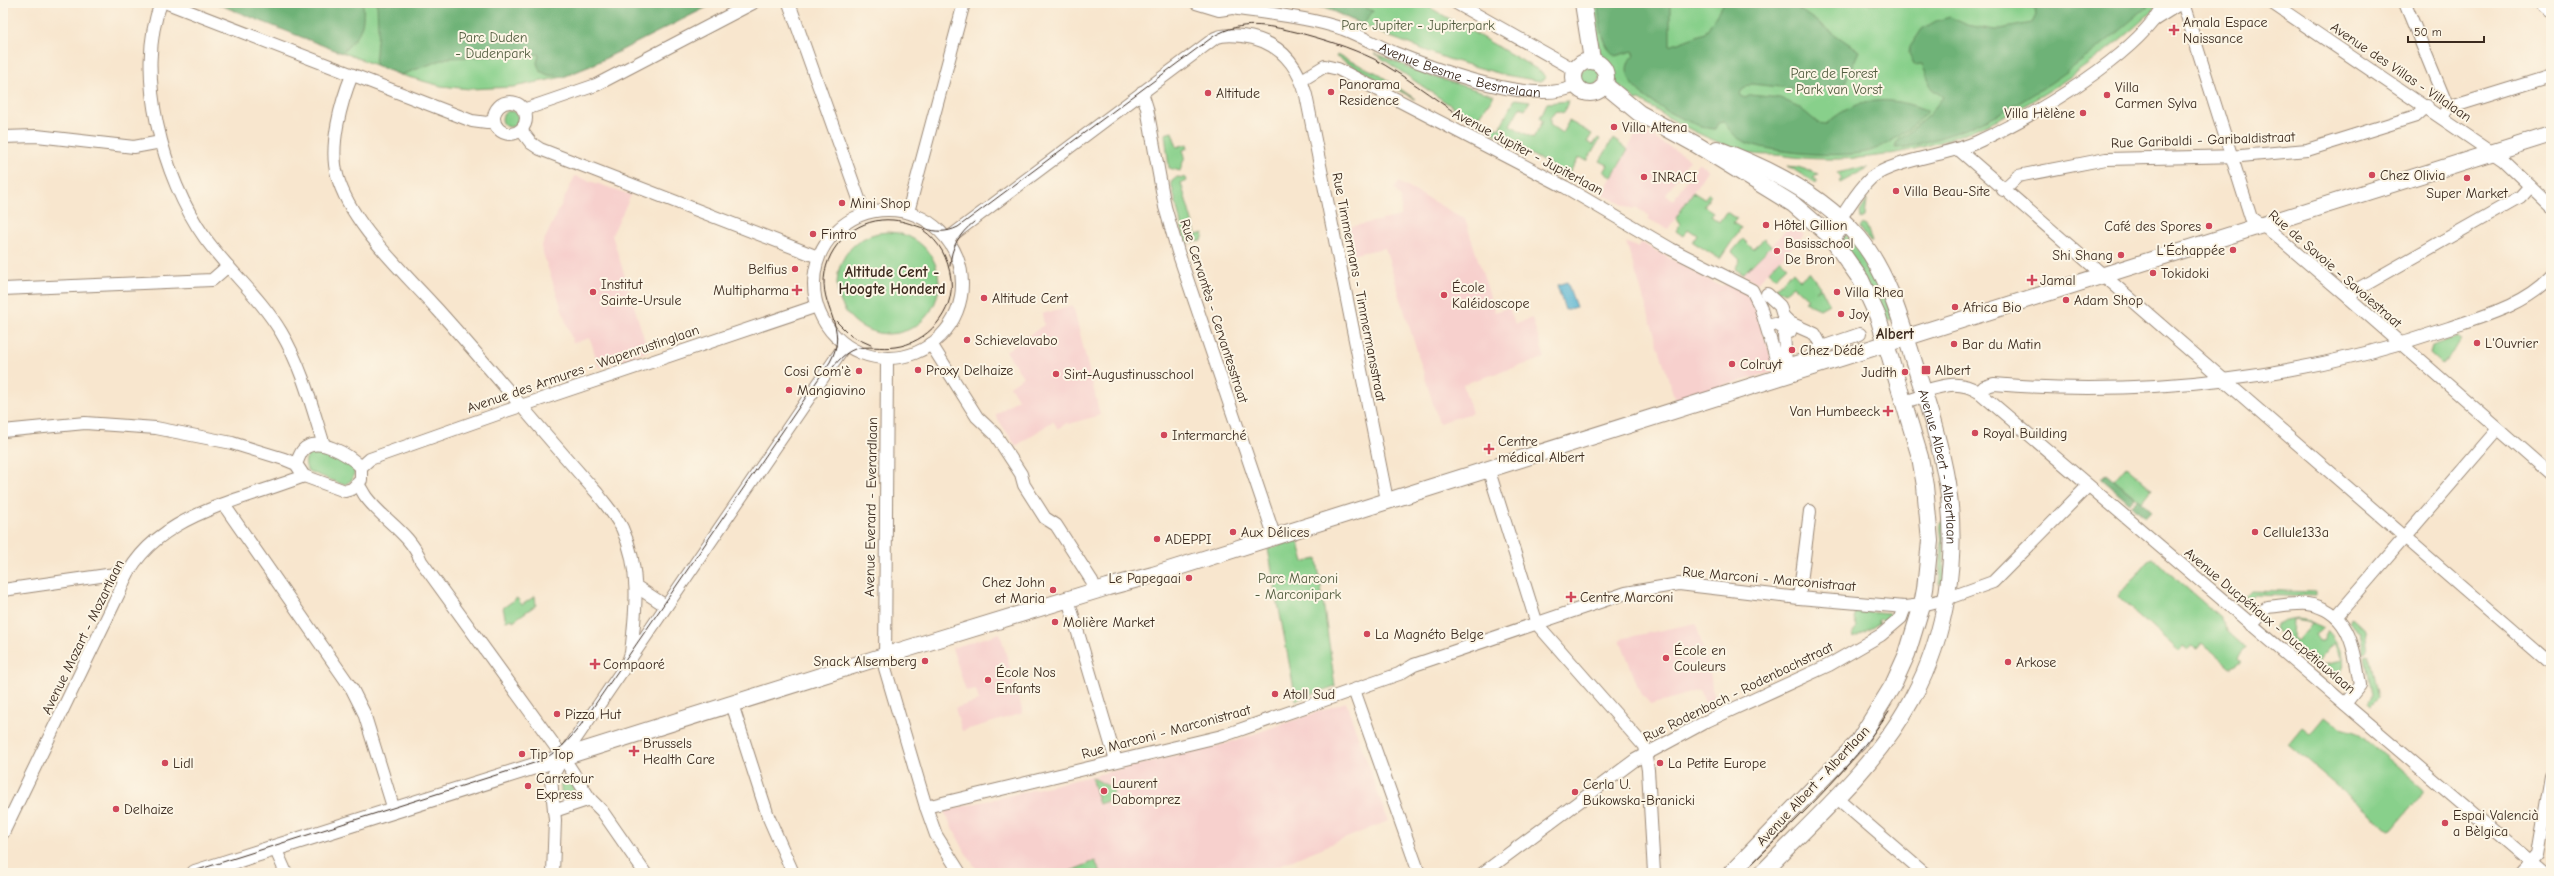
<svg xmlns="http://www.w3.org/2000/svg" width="2554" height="876" viewBox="0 0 2554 876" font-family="'Comic Neue',sans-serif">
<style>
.built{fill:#f7d0cd}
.green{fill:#88d08b;stroke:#627d54;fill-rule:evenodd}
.forest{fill:#6eb277;stroke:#546e4a}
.water{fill:#52b2d1;stroke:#466e78}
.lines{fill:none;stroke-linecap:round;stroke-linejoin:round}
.minor-casing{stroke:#9a8876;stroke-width:14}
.major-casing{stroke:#9a8876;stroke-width:18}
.minor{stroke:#fff;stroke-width:12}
.major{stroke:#fff;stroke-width:16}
.tram{stroke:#3b2a1e;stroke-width:1}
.poi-dot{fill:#d1495b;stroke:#fcf5e5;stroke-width:1.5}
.labels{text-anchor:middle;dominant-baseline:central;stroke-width:4;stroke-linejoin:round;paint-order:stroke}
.poi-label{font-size:14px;fill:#3b2a1e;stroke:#fcf5e5;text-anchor:start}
.park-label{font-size:14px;fill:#525c3f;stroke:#fcf5e5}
.street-label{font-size:14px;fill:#3b2a1e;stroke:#fcf5e5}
.neighbourhood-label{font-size:15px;font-weight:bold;fill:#3b2a1e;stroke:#fcf5e5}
</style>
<rect width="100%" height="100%" fill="#fcf5e5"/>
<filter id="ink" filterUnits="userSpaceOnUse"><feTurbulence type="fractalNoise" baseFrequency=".025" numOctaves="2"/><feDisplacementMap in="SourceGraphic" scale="8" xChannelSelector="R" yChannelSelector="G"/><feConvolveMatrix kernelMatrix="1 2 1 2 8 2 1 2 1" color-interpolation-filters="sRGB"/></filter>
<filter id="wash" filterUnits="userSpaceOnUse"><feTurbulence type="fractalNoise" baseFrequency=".012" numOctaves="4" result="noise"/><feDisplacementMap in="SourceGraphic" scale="16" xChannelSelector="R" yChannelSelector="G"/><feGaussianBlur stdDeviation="0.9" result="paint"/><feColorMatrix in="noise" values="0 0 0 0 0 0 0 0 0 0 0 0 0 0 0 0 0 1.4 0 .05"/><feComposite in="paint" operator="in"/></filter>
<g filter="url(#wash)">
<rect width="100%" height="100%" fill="#f8e6ce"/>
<path class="built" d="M1639 129 1690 159 1666 194 1673 200 1698 163 1708 169 1668 229 1648 219 1650 216 1635 207 1633 210 1602 194Z
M575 176 631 195 612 235 648 351 599 368 590 338 573 343 541 247Z
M1398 182 1465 219 1495 312 1509 307 1515 324 1532 318 1545 358 1463 384 1472 413 1439 423 1385 248 1349 255 1344 228 1401 216V198L1394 189Z
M1792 224 1804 235 1769 271 1757 283 1743 274Z
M1626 242 1638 248 1640 242 1720 286 1730 283 1744 291 1752 298 1774 367 1772 372 1675 400Z
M1073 305 1100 415 1069 424 1068 422 1058 429 1053 421 1016 446 995 415 1018 399 1010 386 1023 377 1006 351 1044 325 1042 314Z
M1696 623 1711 678 1712 689 1718 707 1710 712 1699 690 1651 705 1640 692 1620 639Z
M1000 633 1023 713 962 731 955 708 979 701 976 689 966 691 952 648Z
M1346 702 1388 821 1260 873H979L965 852 944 811 1225 744Z"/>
<path class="green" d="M215 3H715L590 66 563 77 513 87 470 89 441 86 401 75Z
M1266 3H1422L1540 71 1546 78 1540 81 1505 75 1448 59 1380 33 1326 8Z
M1590 3H2160C2139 25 2115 44 2091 62 2001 129 1898 171 1785 156 1774 154 1759 156 1749 153 1711 142 1673 122 1640 100L1636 101 1617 84 1610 65 1600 53Z
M1374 53 1430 76 1494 95 1479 117 1499 129 1515 99 1530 101 1525 109 1520 107 1510 125 1533 138 1543 121 1540 118 1547 103 1568 101 1564 113 1556 111 1550 118V125L1562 133 1569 121 1592 134 1587 142 1593 145 1598 138 1600 139 1587 161 1579 157 1568 175 1503 139 1471 118 1467 112 1463 114Z
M1337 55 1377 73 1415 99 1336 57Z
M1580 77a10 10 0 1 1 20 0a10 10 0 1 1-20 0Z
M502 119a8 8 0 1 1 16 0a8 8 0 1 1-16 0Z
M1172 132 1177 147 1187 144 1188 148 1183 150 1185 156 1180 171 1169 168 1165 134Z
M1613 139 1628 150 1612 177 1604 172 1608 165 1600 161Z
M1788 166 1798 167 1819 174 1813 178 1817 180 1815 183Z
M1859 168H1868L1840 183 1839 180 1842 178 1837 173Z
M1177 177 1186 178 1187 181 1181 183 1196 235 1204 233 1202 241 1188 243 1184 237 1171 182Z
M1693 192 1704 199 1709 193 1711 195 1704 206 1713 212 1711 216 1719 222 1726 212 1737 218 1733 223 1741 228 1720 259 1693 242 1697 235 1688 229 1683 236 1676 231 1680 224 1676 218Z
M1867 200 1865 217 1861 219 1860 212Z
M1863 224 1867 227 1872 242H1870L1860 228Z
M837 283a51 51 0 1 1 102 0a51 51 0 1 1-102 0Z
M1845 234 1861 248 1895 318 1886 321 1841 239Z
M1743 239 1753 249 1764 239 1771 246 1743 274 1735 269 1740 260 1732 252Z
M1780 259 1787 266 1775 277 1769 271Z
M1793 272 1800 280 1809 272 1820 287 1815 291 1821 288 1829 304 1820 309 1805 302 1808 299 1794 286 1785 293 1775 288Z
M2458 337 2462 341 2442 364 2430 353 2432 346Z
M318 450 351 463 355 471 352 480 344 485 308 471C302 461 307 452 318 450Z
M2126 466 2152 488 2141 502 2114 480Z
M1944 522V582L1939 584 1942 543 1940 523Z
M1298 540 1304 562 1317 559 1335 686 1296 700 1268 549Z
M2153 559 2220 617 2228 632 2246 648 2238 658 2241 661 2230 668 2203 644 2198 650 2191 647 2188 650 2183 646 2179 651 2120 598 2119 595 2149 560Z
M2252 590 2316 592V596L2255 594 2248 600 2245 597Z
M535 596 536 605 513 621 512 619 506 621 503 608 517 598 522 605Z
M1856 611 1889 614 1890 617 1883 621 1881 619 1878 621 1880 623 1854 638 1853 632 1857 627 1854 618Z
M2352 618 2365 630 2368 651 2364 652 2360 632 2349 622Z
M2297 619 2309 621 2324 628 2316 635 2318 641H2323L2328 631C2338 641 2349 665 2338 678H2333L2276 630 2275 626 2285 621ZM2293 620 2313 623 2297 642 2292 638ZM2334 642 2341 661 2323 665 2318 661Z
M2369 655 2378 697 2371 705 2368 702 2372 695 2365 656Z
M2326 716 2340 727 2355 731 2423 789V792L2392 829 2389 830 2288 744 2302 727 2311 734Z
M567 777 578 794 562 799 560 779Z
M1091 777 1112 788 1114 791 1110 800 1099 804Z
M1095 861 1101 873H1066Z"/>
<path class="forest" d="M215 3H363C365 29 359 35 342 53Z
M377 3H715L590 66 563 77 548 75 540 71 537 63 539 54 447 58 401 75 375 65 378 28Z
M1288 3H1356L1373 11 1363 25 1326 8Z
M1598 3H1670V46L1705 33 1724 3H1790L1859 51 1842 89 1790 88 1751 84 1741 91 1740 96 1745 98 1751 95 1780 98 1799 107 1818 123 1826 124C1858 96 1890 95 1928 111 1914 127 1891 144 1870 151 1844 159 1768 153 1743 141 1735 137 1729 130 1724 122L1718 123 1715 129C1691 128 1600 84 1635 55L1633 51 1615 56C1601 44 1599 20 1598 3Z
M2003 3H2151C2088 59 2018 115 1936 139 1924 142 1908 148 1895 148L1897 142 1929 115 1943 97 1932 89 1922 64 1914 65 1909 53 1910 47 1922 29 1936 21 1950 17 1967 25 1995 30 2032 23 2036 15 2035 8Z
M2106 473 2134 497 2129 503 2101 479Z
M2137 499 2151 511 2145 517 2131 505Z"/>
<path class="water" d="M1567 282 1576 307 1565 310 1557 285Z"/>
</g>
<g filter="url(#ink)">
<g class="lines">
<g class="minor-casing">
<g id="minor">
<path d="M161 3C134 72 163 179 205 238 229 271 260 297 281 332 302 367 312 407 324 445"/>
<path d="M167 3 472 121 487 123 494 120"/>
<path d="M789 3 864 213"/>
<path d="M1196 3 1219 10 1232 8"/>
<path id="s1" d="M1222 3 1233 8C1269 14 1309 17 1343 29 1361 36 1378 46 1395 53 1435 69 1537 108 1576 85"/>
<path d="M1456 3 1575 70"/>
<path d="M2183 3 2251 218 2273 233 2349 298 2551 475"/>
<path d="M2272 3 2503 160 2551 206"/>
<path d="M2405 3 2448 108"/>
<path d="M2542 3 2551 10"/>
<path d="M2154 20 2181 3"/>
<path d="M352 75C341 102 329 146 337 175 350 224 405 273 438 310 492 370 543 433 597 493 605 504 616 516 622 528 641 569 636 610 631 653L628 662"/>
<path d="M1302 80 1325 66 1338 69 1565 187 1671 249 1752 290 1760 306 1781 375"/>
<path d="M1142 92 1147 108 1165 207 1178 252 1274 535"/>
<circle cx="510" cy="118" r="16"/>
<path d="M523 110 596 85 753 3"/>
<path d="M2442 117 2448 108 2551 76"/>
<path d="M521 130 531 143 540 149 818 257"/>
<path d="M3 137 37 136 134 147 161 142"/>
<path d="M1958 149 2551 664"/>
<path d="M2003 190 2018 176 2106 159 2241 156 2307 150 2416 116 2427 106"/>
<circle cx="888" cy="284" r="74"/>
<path d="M908 212 964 3"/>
<path d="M1830 236 1837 235 1842 229 1840 219C1850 205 1858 190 1871 178 1893 160 1948 155 1977 142 2030 118 2117 66 2153 21 2157 15 2160 9 2164 3"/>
<path d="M947 239 1215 38C1223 34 1234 35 1242 36 1277 40 1297 62 1306 95L1387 500"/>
<path d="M3 289 212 280 228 266"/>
<path d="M1767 294 1780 306 1783 316 1790 323 1815 334 1822 347"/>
<path d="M2349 298 2356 290 2520 197 2530 186"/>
<path d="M1771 325 1776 324 1790 332"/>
<path d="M931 344 977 417 995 434 1021 474 1024 485 1045 518 1056 525 1092 581 1096 591"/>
<path d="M1813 351 1817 352 1822 347 1860 334"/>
<path d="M887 358 885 668 926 807 936 835 960 873"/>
<path d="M1786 362 1789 364 1813 357 1817 352"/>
<path d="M1783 363 1786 362 1784 335 1790 323"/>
<path d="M1979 392 1984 387 1994 384C2148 397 2303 378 2449 328 2484 316 2525 305 2551 277"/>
<path d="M1904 402 1920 397 1924 391C1945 385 1959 380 1979 392L2543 873"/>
<path d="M3 431 85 423 156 428 232 443 284 459 296 464 304 476 345 491 352 489 361 480V467C349 455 318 435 303 450 300 453 298 460 296 464"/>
<path d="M361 467 370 459 506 411 817 306"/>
<path d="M1488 468 1537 624 1644 746 1648 770 1654 873"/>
<path d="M358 484C361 488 363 493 366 497 383 520 410 533 421 561L563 757 590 799 602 811 645 873"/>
<path d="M224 505 352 689 364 713 394 810"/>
<path d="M637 587 666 606"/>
<path d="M3 590 107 575 117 574 125 578"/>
<path d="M1799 598 1810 511"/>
<path d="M1068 599 1116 761"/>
<path d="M2336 617 2498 429"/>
<path d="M2251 625 2267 607C2279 606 2294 603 2307 604 2351 610 2354 650 2360 685L2345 704"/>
<path d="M1354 690 1419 873"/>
<path d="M732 704 768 816 793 873"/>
<path d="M1836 797 1924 873"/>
<path d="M926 807 1222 736 1399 674 1414 665 1626 593 1679 584 1799 598 1905 607 1922 605 1946 599 1993 582 2088 486"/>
<path d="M554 811 590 799"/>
<path d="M3 833 120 591C146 515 239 502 304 476"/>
<path d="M275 848 286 873"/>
<path d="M553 873 555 820 551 779 563 757 845 345"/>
<path d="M1483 873 1635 760 1707 721 1829 665 1881 635 1901 618 1905 607"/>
<path d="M2521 873 2538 854 2551 776"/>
</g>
</g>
<g class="major-casing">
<g id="major">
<path d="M1583 3 1592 60"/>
<circle cx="1590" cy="77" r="16"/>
<path d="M1605 85 1639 113 1697 145 1793 204 1830 236 1861 280 1878 317 1920 457 1925 486 1930 541 1925 589 1922 605 1907 654 1893 685 1858 742 1731 873"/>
<path id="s2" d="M1717 149C1769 168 1823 195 1859 238 1887 272 1900 317 1913 359 1926 400 1940 441 1947 483 1959 554 1947 635 1912 699 1876 766 1814 819 1762 873"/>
<path d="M195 873 903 650 1108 587 1153 575 2551 134"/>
</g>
</g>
<use href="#minor" class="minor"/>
<use href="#major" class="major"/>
<path class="tram" d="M950 266C951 247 959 234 974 222
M836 321 851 336 871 345
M830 371C837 362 844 353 855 349 868 345 881 349 895 347 927 343 955 312 951 279 948 258 940 242 923 230
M188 873 534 763C556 755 569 741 583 722L830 362C850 327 818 307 825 272 831 240 861 217 893 220 917 222 934 239 958 227L1214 36C1242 20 1266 25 1296 32 1323 39 1349 47 1374 59 1404 75 1432 97 1460 116
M1743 873C1794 821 1849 772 1889 711"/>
</g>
</g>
<g class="poi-dot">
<path d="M2172 24h4v4h4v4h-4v4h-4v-4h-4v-4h4z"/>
<circle cx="1331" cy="92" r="4"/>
<circle cx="1208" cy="93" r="4"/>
<circle cx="2107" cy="95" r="4"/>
<circle cx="2083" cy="113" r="4"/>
<circle cx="1614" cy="127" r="4"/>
<circle cx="2372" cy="175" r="4"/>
<circle cx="1644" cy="177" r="4"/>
<circle cx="2467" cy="178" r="4"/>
<circle cx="1896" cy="191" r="4"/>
<circle cx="842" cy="203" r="4"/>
<circle cx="1766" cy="225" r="4"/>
<circle cx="2209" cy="226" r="4"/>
<circle cx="813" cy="234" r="4"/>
<circle cx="2233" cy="250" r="4"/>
<circle cx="1777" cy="251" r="4"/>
<circle cx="2121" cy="255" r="4"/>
<circle cx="795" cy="269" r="4"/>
<circle cx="2153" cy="273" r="4"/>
<path d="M2030 274h4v4h4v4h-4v4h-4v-4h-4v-4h4z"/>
<path d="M795 284h4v4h4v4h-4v4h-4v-4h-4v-4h4z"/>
<circle cx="593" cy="292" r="4"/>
<circle cx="1837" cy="292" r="4"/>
<circle cx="1444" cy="295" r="4"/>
<circle cx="984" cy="298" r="4"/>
<circle cx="2066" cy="300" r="4"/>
<circle cx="1955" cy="307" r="4"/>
<circle cx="1841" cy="314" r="4"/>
<circle cx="967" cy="340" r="4"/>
<circle cx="2477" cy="343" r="4"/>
<circle cx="1954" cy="344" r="4"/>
<circle cx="1792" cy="350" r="4"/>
<circle cx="1732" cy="364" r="4"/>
<circle cx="918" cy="370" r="4"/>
<rect x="1921" y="365" width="10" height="10" rx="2"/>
<circle cx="859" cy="371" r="4"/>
<circle cx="1905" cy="372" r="4"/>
<circle cx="1056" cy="374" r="4"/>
<circle cx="789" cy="390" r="4"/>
<path d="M1886 405h4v4h4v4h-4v4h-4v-4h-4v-4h4z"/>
<circle cx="1975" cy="433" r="4"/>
<circle cx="1164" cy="435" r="4"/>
<path d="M1487 443h4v4h4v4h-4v4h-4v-4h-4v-4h4z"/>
<circle cx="1233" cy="532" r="4"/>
<circle cx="2255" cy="532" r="4"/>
<circle cx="1157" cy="539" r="4"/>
<circle cx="1189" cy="578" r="4"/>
<circle cx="1053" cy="590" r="4"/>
<path d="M1569 591h4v4h4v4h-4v4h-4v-4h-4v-4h4z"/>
<circle cx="1055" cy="622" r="4"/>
<circle cx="1367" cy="634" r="4"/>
<circle cx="1666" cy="658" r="4"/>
<circle cx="925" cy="661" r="4"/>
<circle cx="2008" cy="662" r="4"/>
<path d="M593 658h4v4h4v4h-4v4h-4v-4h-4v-4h4z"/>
<circle cx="988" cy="680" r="4"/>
<circle cx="1275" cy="694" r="4"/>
<circle cx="557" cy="714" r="4"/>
<path d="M632 745h4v4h4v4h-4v4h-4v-4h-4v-4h4z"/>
<circle cx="522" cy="754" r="4"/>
<circle cx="165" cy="763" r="4"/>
<circle cx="1660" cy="763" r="4"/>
<circle cx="528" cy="786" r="4"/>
<circle cx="1104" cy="791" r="4"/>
<circle cx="1575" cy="792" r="4"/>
<circle cx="116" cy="809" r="4"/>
<circle cx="2445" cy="823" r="4"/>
</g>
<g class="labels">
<g class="poi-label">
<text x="2183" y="22">Amala Espace<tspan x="2183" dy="16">Naissance</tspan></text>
<text x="1339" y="84">Panorama<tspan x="1339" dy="16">Residence</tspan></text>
<text x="2115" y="87">Villa<tspan x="2115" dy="16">Carmen Sylva</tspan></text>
<text x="1216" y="93">Altitude</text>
<text x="2075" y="113" text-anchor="end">Villa Hèlène</text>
<text x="1622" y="127">Villa Altena</text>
<text x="2380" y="175">Chez Olivia</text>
<text x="1652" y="177">INRACI</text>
<text x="1904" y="191">Villa Beau-Site</text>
<text x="2467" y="193" text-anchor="middle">Super Market</text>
<text x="850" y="203">Mini Shop</text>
<text x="1774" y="225">Hôtel Gillion</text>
<text x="2201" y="226" text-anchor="end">Café des Spores</text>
<text x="821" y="234">Fintro</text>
<text x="1785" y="243">Basisschool<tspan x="1785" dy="16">De Bron</tspan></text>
<text x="2225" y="250" text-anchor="end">L’Échappée</text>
<text x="2113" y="255" text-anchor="end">Shi Shang</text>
<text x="787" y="269" text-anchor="end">Belfius</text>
<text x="2161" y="273">Tokidoki</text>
<text x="2040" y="280">Jamal</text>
<text x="601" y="284">Institut<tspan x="601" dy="16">Sainte-Ursule</tspan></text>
<text x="1452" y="287">École<tspan x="1452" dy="16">Kaléidoscope</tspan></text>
<text x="789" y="290" text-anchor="end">Multipharma</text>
<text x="1845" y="292">Villa Rhea</text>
<text x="992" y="298">Altitude Cent</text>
<text x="2074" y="300">Adam Shop</text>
<text x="1963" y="307">Africa Bio</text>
<text x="1849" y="314">Joy</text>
<text x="975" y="340">Schievelavabo</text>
<text x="2485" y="343">L'Ouvrier</text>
<text x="1962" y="344">Bar du Matin</text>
<text x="1800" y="350">Chez Dédé</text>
<text x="1740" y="364">Colruyt</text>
<text x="926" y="370">Proxy Delhaize</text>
<text x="1935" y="370">Albert</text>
<text x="851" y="371" text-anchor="end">Cosi Com'è</text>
<text x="1897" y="372" text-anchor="end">Judith</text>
<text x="1064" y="374">Sint-Augustinusschool</text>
<text x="797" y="390">Mangiavino</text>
<text x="1880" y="411" text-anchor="end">Van Humbeeck</text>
<text x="1983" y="433">Royal Building</text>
<text x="1172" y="435">Intermarché</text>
<text x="1498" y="441">Centre<tspan x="1498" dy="16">médical Albert</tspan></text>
<text x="1241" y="532">Aux Délices</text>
<text x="2263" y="532">Cellule133a</text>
<text x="1165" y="539">ADEPPI</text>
<text x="1181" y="578" text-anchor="end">Le Papegaai</text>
<text x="1045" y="582" text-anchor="end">Chez John<tspan x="1045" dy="16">et Maria</tspan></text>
<text x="1580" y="597">Centre Marconi</text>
<text x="1063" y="622">Molière Market</text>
<text x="1375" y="634">La Magnéto Belge</text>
<text x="1674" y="650">École en<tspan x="1674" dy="16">Couleurs</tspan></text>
<text x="917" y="661" text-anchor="end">Snack Alsemberg</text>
<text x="2016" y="662">Arkose</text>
<text x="603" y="664">Compaoré</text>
<text x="996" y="672">École Nos<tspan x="996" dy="16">Enfants</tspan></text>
<text x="1283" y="694">Atoll Sud</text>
<text x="565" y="714">Pizza Hut</text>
<text x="643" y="743">Brussels<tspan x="643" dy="16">Health Care</tspan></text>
<text x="530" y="754">Tip Top</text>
<text x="173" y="763">Lidl</text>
<text x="1668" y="763">La Petite Europe</text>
<text x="536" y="778">Carrefour<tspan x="536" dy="16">Express</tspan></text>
<text x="1112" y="783">Laurent<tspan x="1112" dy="16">Dabomprez</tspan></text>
<text x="1583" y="784">Cerla U.<tspan x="1583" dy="16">Bukowska-Branicki</tspan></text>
<text x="124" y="809">Delhaize</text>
<text x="2453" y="815">Espai Valencià<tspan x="2453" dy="16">a Bèlgica</tspan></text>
</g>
<g class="park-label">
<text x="1418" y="25">Parc Jupiter - Jupiterpark</text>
<text x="493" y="37">Parc Duden<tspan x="493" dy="16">- Dudenpark</tspan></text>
<text x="1834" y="73">Parc de Forest<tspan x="1834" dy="16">- Park van Vorst</tspan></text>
<text x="1298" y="578">Parc Marconi<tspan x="1298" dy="16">- Marconipark</tspan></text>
</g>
<g class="street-label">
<text stroke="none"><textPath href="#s1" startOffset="249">Avenue Besme - Besmelaan</textPath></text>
<text transform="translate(2401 72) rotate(34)">Avenue des Villas - Villalaan</text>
<text transform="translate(2203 140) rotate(-2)">Rue Garibaldi - Garibaldistraat</text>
<text transform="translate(1528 152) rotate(28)">Avenue Jupiter - Jupiterlaan</text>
<text transform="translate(2335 269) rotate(41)">Rue de Savoie - Savoiestraat</text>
<text transform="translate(1359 287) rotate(79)">Rue Timmermans - Timmermansstraat</text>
<text transform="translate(1214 311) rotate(72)">Rue Cervantès - Cervantesstraat</text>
<text transform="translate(583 369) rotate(-19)">Avenue des Armures - Wapenrustinglaan</text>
<text stroke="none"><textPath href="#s2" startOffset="414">Avenue Albert - Albertlaan</textPath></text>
<text transform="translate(871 507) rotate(-89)">Avenue Everard - Everardlaan</text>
<text transform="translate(1769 579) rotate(5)">Rue Marconi - Marconistraat</text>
<text transform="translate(2270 621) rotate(40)">Avenue Ducpétiaux - Ducpétiauxlaan</text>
<text transform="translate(83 637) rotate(-64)">Avenue Mozart - Mozartlaan</text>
<text transform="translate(1738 692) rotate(-26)">Rue Rodenbach - Rodenbachstraat</text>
<text transform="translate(1166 732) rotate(-15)">Rue Marconi - Marconistraat</text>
<text transform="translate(1813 786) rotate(-47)">Avenue Albert - Albertlaan</text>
</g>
<g class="neighbourhood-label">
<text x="892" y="272">Altitude Cent -<tspan x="892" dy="17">Hoogte Honderd</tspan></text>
<text x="1895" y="334">Albert</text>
</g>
</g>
<rect width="2554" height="876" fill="none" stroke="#fcf5e5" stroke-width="16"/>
<path d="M2408 36v6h76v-6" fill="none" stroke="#3b2a1e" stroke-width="2"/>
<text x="2414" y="36" font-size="12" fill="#3b2a1e" stroke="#fcf5e5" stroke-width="3" paint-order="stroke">50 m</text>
</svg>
